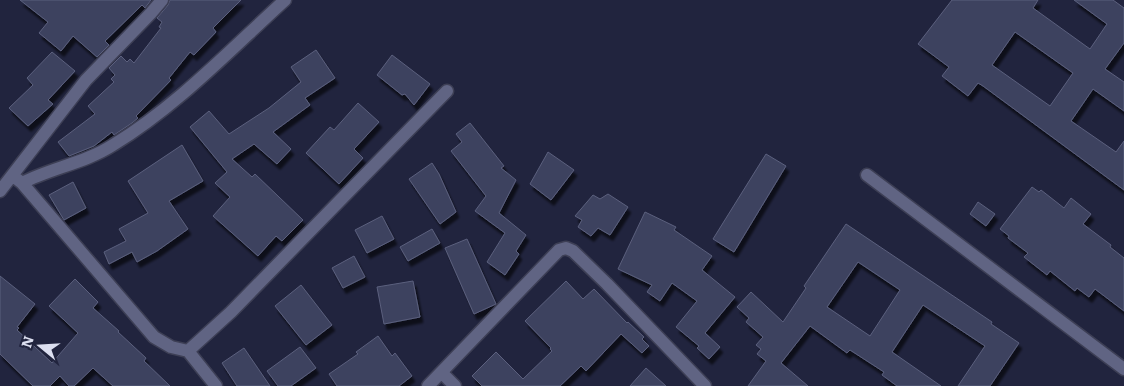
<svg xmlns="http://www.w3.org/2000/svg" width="1124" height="386" viewBox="0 0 1124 386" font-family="Literata,serif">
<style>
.building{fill:#3e425e;stroke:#5b607e;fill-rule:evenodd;filter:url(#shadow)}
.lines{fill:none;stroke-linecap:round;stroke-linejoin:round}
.minor-casing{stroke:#3d3f55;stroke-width:15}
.minor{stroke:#606483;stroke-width:12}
</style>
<defs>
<filter id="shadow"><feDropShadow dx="3" dy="5.5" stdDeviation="1" flood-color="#0009"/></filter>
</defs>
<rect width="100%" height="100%" fill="#21243e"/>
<path class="building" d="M20 0H151L145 8 142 5 105 41 109 45 97 57 73 36 61 51 39 33 48 22Z
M170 0H241L213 28 216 32 194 55 190 52 169 78 171 80 136 116 138 118 132 123 114 135 112 132 94 146 69 156 58 142 95 114 88 106 114 82 111 79 115 75 109 68 121 56 127 62 130 59 134 63 161 28 159 27 162 22 157 18 168 5Z
M952 0H1038L1033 8 1090 49 1107 24 1074 0H1113L1124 8V43L1105 69 1124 82V111L1093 89 1071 121 1116 152 1124 141V190L983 86 978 83 968 96 942 76 949 67 918 44ZM1015 32 1073 73 1050 106 992 65Z
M316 50 335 78 305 98 310 105 273 132 291 149 277 164 254 144 232 159 252 177 255 174 303 220 282 241 276 236 258 256 213 216 230 197 215 183 227 172 190 127 209 111 229 134 269 108 301 82 291 67Z
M52 52 75 71 48 100 53 104 28 126 9 108 33 85 27 78Z
M392 55 430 84 414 105 405 94 402 95 377 75Z
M358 103 379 122 354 149 363 158 339 184 306 153 330 127 334 130Z
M470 123 504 166 501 168 516 180 499 213 526 235 516 251 519 254 505 275 487 262 505 233 475 211 486 196 451 151 462 142 456 134Z
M182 145 203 181 169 201 188 229 157 251 137 262 132 252 109 264 104 252 126 241 119 229 148 213 128 181Z
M548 152 574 170 551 200 530 184Z
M766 154 786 166 734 252 713 239Z
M432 163 439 174 456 212 440 224 409 179Z
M73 182 86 208 64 220 49 195Z
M1032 187 1039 192 1041 190 1064 208 1071 198 1091 214 1083 224 1111 245 1110 247 1124 258V311L1095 289 1089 297 1077 288 1075 291 1050 271 1047 275 1024 257 1028 253 1008 238 1009 236 1000 229Z
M608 194 628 207 610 235 598 228 591 236 578 227 582 220 575 216 593 195 600 199Z
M978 202 995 214 986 226 970 214Z
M645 212 676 227 674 230 712 256 702 270 735 297 705 333 720 347 709 359 697 348 699 346 676 327 697 301 672 283 660 301 647 292 652 285 618 269Z
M382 216 394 239 367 253 355 230Z
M846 224 992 322 991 324 1019 343 990 386H958L985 346 923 305 892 352 941 386H897L882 375 884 372 850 350 847 353 810 326 781 363 808 386H748L766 361 757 354 761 349 756 345 763 337 746 322 749 318 737 307 751 292 783 322 806 288 804 286ZM858 262 900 290 870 336 827 307Z
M432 229 440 243 408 261 400 247Z
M467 239 496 304 474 314 445 248Z
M354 256 365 277 343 288 332 268Z
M0 276 35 304 17 327 19 328 17 330 52 363 78 333 49 306 75 279 98 302 93 308 119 331 118 332 146 358 144 361 170 386H113L93 368 74 386H69L60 376 50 386H33L0 354Z
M413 281 420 317 384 324 377 287Z
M566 281 583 299 594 289 627 323 628 322 644 337 642 339 649 346 642 353 621 334 586 371 581 366 560 386H482L472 376 496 352 523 379 552 351 550 349 551 348 525 321Z
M301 285 332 325 306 345 275 306Z
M378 336 392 356 395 353 412 376 399 386H337L329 374 358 354 356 352Z
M300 347 316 368 291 386H278L267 371Z
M244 348 270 386H237L222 363Z
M646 368 666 386H630Z"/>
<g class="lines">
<g class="minor-casing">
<path id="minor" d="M867 175 1124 369
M13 176 22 183 154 337 171 347 188 351 216 386
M22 183C51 168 85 163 113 145 177 106 230 50 285 0
M0 191 86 80 151 13 162 0
M188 351 231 312 447 91
M442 373 455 386
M428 386 559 250 566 248 573 251 607 284 705 386"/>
</g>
<use href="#minor" class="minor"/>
</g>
<g transform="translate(40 346) rotate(288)" stroke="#21243e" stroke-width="4" paint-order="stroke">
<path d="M0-4L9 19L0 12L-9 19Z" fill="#dcdff0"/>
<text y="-8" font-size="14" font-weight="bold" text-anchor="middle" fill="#dcdff0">N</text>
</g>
</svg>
